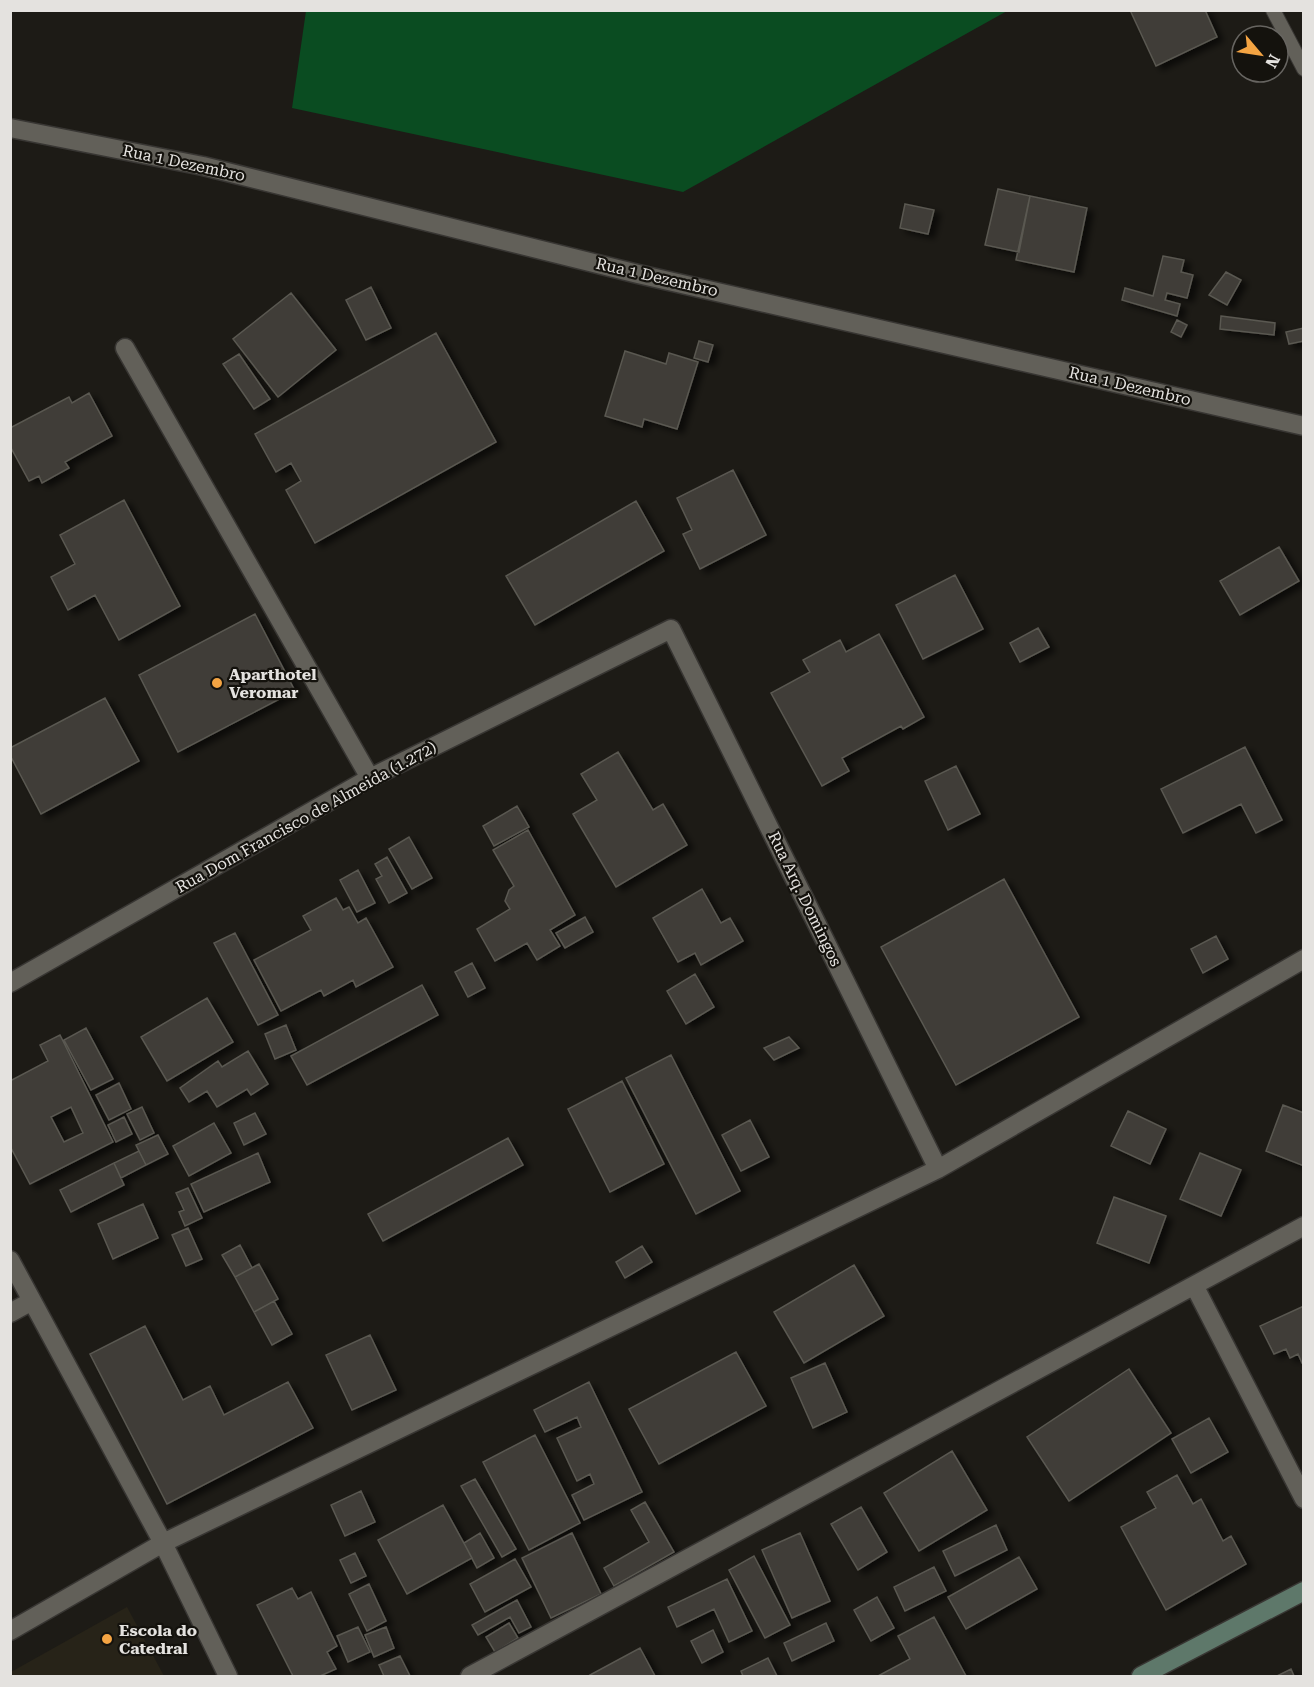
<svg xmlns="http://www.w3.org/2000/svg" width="1314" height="1687" viewBox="0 0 1314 1687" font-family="'Roboto Serif',serif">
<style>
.built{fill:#272318}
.green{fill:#0a4c21}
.building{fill:#3f3d37;stroke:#5a5851;stroke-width:1.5;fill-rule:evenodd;filter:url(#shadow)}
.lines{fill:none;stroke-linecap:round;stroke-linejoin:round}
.lane-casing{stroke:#383633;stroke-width:16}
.street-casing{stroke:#383633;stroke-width:21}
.secondary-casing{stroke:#383633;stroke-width:21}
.lane{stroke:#626059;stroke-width:14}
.street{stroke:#626059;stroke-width:18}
.secondary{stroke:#5e786a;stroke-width:18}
.poi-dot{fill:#f4a443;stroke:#14120d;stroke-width:2}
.labels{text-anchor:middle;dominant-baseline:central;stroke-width:4.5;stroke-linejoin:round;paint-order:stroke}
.street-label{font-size:16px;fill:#e4e2df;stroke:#14120d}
.poi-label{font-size:16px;font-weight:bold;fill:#e4e2df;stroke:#14120d;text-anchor:start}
</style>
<defs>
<filter id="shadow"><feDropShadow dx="6" dy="4" stdDeviation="3" flood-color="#0009"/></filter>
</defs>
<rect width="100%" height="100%" fill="#1d1b16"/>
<path class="built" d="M127 1607 164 1676H11V1672Z"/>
<path class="green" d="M306 11V10L1007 11 683 192 292 108Z"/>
<path class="building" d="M1130 10H1205L1217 37 1156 66Z
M998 189 1030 196 1019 252 985 245Z
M1030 196 1087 208 1074 272 1016 260Z
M905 204 934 210 928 234 900 228Z
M1163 256 1184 260 1181 272 1193 275 1187 298 1167 293 1165 300 1180 304 1177 316 1122 300 1125 288 1153 296Z
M1226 272 1241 280 1227 305 1209 295Z
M371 287 391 328 366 340 346 300Z
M291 293 336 350 278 397 233 339Z
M1221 316 1275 323 1274 335 1220 329Z
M1177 320 1187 325 1181 337 1171 332Z
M1304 328V341L1289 344 1286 332Z
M436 333 496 442 315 543 286 490 301 481 291 463 276 472 255 434Z
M699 341 713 345 708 362 694 358Z
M625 351 666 364 669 353 698 362 677 429 644 419 642 427 605 416Z
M239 354 270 399 254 409 223 364Z
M89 393 112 436 65 462 69 468 42 483 39 476 29 481 10 446V428L69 397 72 403Z
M733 470 766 535 700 569 683 534 692 530 677 498Z
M124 500 180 606 119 640 95 595 68 610 51 577 75 564 60 535Z
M636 501 664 551 535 625 506 576Z
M1279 547 1299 581 1240 615 1220 581Z
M955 575 983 629 923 659 896 605Z
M255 614 295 691 178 752 139 675Z
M1038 628 1049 647 1020 662 1010 643Z
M879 634 924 717 903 729 901 726 842 758 849 771 822 786 771 693 810 672 803 660 840 640 846 652Z
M105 698 139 761 41 814 10 755V748Z
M1245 747 1282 820 1256 833 1241 804 1183 833 1161 789Z
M618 752 653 810 663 804 687 845 616 887 573 814 597 800 581 774Z
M956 766 980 814 948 830 925 781Z
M517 806 529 827 494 846 483 826Z
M528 830 575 915 550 930 560 946 537 960 527 943 495 961 477 929 510 909 505 901 509 890 514 886 493 850Z
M409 837 432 878 412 889 389 849Z
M387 857 407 893 389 903 376 879 382 876 375 864Z
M358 870 375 903 357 912 340 880Z
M1004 879 1079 1017 956 1085 881 947Z
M702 889 721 923 730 918 743 941 701 965 695 953 678 962 653 918Z
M336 898 343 910 349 907 358 923 366 918 393 967 356 987 353 980 324 996 321 990 281 1011 254 960 311 930 303 916Z
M585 917 593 932 565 948 556 933Z
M235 933 278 1015 258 1025 214 943Z
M1216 936 1228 959 1203 973 1191 949Z
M472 963 485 988 468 997 455 972Z
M695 974 714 1007 686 1024 667 991Z
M422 985 438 1015 307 1085 291 1056Z
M207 998 233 1042 167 1081 141 1037Z
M286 1025 296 1050 275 1059 265 1034Z
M86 1028 113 1079 91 1090 64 1040Z
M60 1035 113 1142 30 1184 10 1146V1081L48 1061 40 1045ZM71 1107 83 1133 64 1142 51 1117Z
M789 1037 799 1048 774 1060 764 1048Z
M248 1051 268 1084 251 1095 247 1089 217 1107 207 1091 189 1102 180 1088 218 1061 222 1067Z
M671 1055 740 1191 696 1214 626 1078Z
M622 1081 664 1164 610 1192 568 1109Z
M119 1083 131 1109 109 1120 96 1095Z
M1283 1105 1304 1113V1166L1266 1151Z
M142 1107 154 1133 140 1140 127 1114Z
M1128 1111 1166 1129 1150 1164 1111 1146Z
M255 1113 266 1134 244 1145 234 1123Z
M124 1117 132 1134 116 1142 108 1125Z
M750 1120 769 1157 741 1171 722 1135Z
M214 1123 231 1153 189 1176 173 1146Z
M158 1135 168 1154 146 1165 136 1145Z
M508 1138 523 1165 383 1241 368 1214Z
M139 1151 146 1165 121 1178 114 1163Z
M258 1153 270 1182 204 1212 191 1184Z
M1200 1153 1241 1170 1221 1216 1180 1199Z
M114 1163 124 1185 71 1212 60 1190Z
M188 1188 202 1218 185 1226 179 1212 184 1210 176 1193Z
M1114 1197 1166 1216 1149 1263 1097 1243Z
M143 1204 158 1238 113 1259 98 1224Z
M188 1228 202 1259 186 1266 172 1235Z
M240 1245 252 1268 235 1277 222 1255Z
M642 1246 652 1262 625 1278 616 1262Z
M259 1264 278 1299 254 1312 235 1277Z
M854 1265 884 1316 804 1363 774 1312Z
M274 1301 292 1334 272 1345 254 1312Z
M1304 1306V1362L1302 1363 1298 1354 1290 1358 1286 1349 1274 1354 1260 1326Z
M145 1326 183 1400 210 1386 224 1415 288 1382 313 1428 167 1504 90 1354Z
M370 1335 396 1390 352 1410 326 1355Z
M736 1352 766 1406 659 1464 629 1409Z
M825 1363 847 1412 813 1428 791 1378Z
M1129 1369 1171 1433 1069 1501 1027 1437Z
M589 1382 642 1492 584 1520 572 1495 594 1484 590 1474 577 1481 557 1438 581 1427 577 1417 545 1432 534 1410Z
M1209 1418 1228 1452 1191 1473 1172 1439Z
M535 1435 580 1523 529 1550 483 1462Z
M952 1451 987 1510 919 1551 884 1493Z
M1177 1475 1193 1504 1201 1499 1223 1541 1231 1536 1246 1564 1166 1610 1121 1527 1156 1508 1147 1492Z
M475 1479 516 1549 502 1557 461 1486Z
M361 1491 375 1522 345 1536 331 1505Z
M645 1502 674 1552 614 1586 604 1568 649 1542 631 1510Z
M443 1505 472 1558 407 1594 378 1540Z
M861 1507 887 1552 858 1570 831 1524Z
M996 1525 1007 1550 955 1576 943 1551Z
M480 1533 494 1558 477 1568 464 1543Z
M572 1533 601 1594 551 1618 522 1558Z
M800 1533 830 1601 792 1618 762 1550Z
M355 1553 366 1576 351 1583 340 1560Z
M754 1556 790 1625 765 1638 729 1570Z
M1019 1557 1037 1589 966 1629 948 1597Z
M515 1559 531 1587 485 1612 470 1584Z
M934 1567 946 1591 905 1611 894 1587Z
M727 1579 752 1631 729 1642 714 1609 677 1627 668 1607Z
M369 1584 386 1621 367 1631 349 1594Z
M292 1588 298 1599 311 1592 337 1646 327 1652 336 1669 320 1676H293L257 1605Z
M877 1597 894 1628 871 1641 854 1610Z
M517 1600 531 1627 519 1633 510 1617 478 1635 472 1625Z
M934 1617 966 1676H878L910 1659 898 1636Z
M509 1623 518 1638 495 1652 486 1637Z
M826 1623 834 1641 792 1661 784 1643Z
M358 1627 370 1652 348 1662 337 1636Z
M386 1627 394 1648 374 1657 365 1635Z
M713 1630 723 1652 702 1663 691 1641Z
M640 1648 655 1676H591L590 1675Z
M400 1656 410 1676H384L379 1665Z
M768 1658 777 1676H743L741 1671Z
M1291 1669 1294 1676H1277Z"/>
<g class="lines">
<g class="lane-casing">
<path id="lane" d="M1273 10 1304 69"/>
</g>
<g class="street-casing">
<path id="street" d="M10 128 203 166 638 274 1304 426
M125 348 370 778
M10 983 370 778 671 629 938 1169
M10 1260 163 1543 228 1676
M1195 1287 1304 1499
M10 1313 32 1301
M10 1631 163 1543 938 1169 1304 959
M470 1676 1304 1226"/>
</g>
<g class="secondary-casing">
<path id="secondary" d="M1141 1676 1304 1591"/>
</g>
<use href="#lane" class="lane"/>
<use href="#street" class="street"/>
<use href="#secondary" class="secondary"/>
</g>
<g class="poi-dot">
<circle cx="217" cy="683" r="6"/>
<circle cx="107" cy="1639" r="6"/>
</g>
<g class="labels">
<g class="street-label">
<text transform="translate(184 163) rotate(12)">Rua 1 Dezembro</text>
<text transform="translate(657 277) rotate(13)">Rua 1 Dezembro</text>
<text transform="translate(1130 386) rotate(13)">Rua 1 Dezembro</text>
<text transform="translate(306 817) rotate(-29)">Rua Dom Francisco de Almeida (1.272)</text>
<text transform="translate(805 899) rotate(64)">Rua Arq. Domingos</text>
</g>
<g class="poi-label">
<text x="229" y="674">Aparthotel<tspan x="229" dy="18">Veromar</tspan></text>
<text x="119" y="1630">Escola do<tspan x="119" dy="18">Catedral</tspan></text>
</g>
</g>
<rect width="1314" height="1687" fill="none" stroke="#e4e2df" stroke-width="24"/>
<g transform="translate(1260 54) rotate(119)"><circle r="28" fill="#14120d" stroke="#676561" stroke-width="1.5"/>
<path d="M0-4.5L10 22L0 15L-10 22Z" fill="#f4a443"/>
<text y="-9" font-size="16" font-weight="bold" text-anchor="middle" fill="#e4e2df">N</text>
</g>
</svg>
